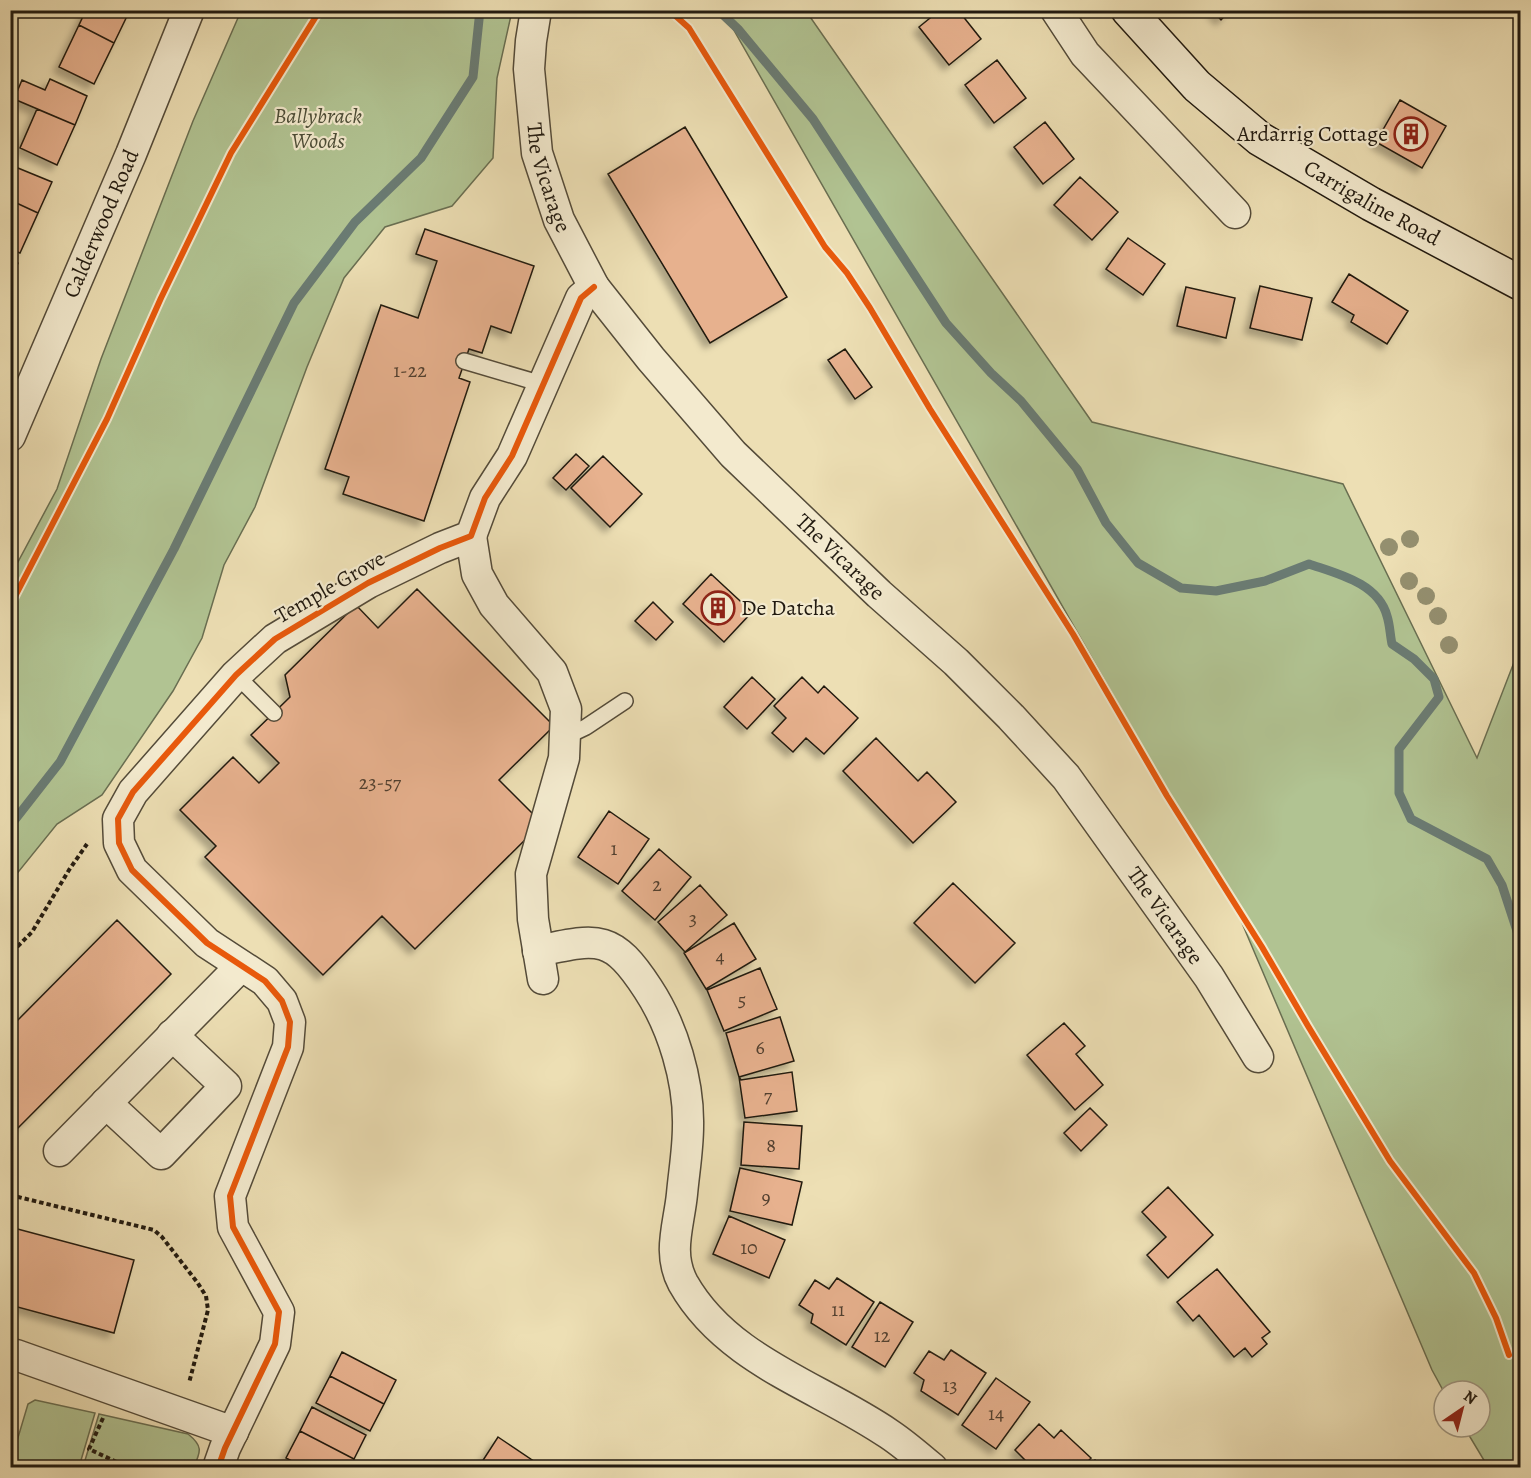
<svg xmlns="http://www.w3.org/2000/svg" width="1531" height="1478" viewBox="0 0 1531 1478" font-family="Alegreya,serif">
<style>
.green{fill:#b1c392;stroke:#696e51;stroke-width:1.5}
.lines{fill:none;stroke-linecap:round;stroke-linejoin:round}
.stream{stroke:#6a7b73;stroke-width:9}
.building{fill:#e7b18e;stroke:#211a10;stroke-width:1.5;filter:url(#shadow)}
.service-casing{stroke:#544b39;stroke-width:18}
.minor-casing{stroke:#544b39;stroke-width:33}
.secondary-casing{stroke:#211a10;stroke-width:36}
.path{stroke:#211a10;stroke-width:4;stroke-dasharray:4.5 3;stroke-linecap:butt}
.service{stroke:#f3eace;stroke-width:15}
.minor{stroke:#f3eace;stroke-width:30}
.secondary{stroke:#f3eace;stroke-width:33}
.cycleway-casing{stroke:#f3eace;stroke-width:10}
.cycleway{stroke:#e8590c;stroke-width:6}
.tree{fill:#948f6f}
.labels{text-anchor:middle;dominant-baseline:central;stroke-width:4.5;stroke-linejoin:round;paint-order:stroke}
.number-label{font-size:20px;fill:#524030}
.park-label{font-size:22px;font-style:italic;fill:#4c4d37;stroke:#f3eace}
.poi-label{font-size:22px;fill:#211a10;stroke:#f3eace;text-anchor:end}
.street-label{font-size:22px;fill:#211a10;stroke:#f3eace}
</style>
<defs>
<filter id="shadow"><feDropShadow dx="-5.5" dy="5.5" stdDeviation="3" flood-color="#0004"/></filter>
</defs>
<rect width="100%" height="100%" fill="#eddfb4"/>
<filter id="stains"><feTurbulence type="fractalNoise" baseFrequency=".00333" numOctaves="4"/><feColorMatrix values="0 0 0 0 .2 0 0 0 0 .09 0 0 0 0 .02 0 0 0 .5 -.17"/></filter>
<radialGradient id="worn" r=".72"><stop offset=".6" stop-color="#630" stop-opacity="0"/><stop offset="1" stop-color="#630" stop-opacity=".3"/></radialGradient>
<path class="green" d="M241 11H512L497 78 493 158 452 206 385 227 344 278 307 367 255 507 224 565 202 638 173 691 102 795 57 824 11 881V575L57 489 101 359 193 121Z
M723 11H806L1092 422 1343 484 1477 758 1518 652 1515 623 1520 590V1467H1488L1464 1427H1480V1391L1444 1392 1432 1370 1239 916Z
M35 1400 95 1413 79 1467H11V1461L28 1404Z
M99 1414 188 1434C203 1446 201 1451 194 1467H83Z"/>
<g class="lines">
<path class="stream" d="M718 10 738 29 813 119 946 323 991 373 1021 401 1077 469 1106 523 1138 563 1181 588 1216 591 1265 581 1309 564C1338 574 1378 583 1387 616 1390 625 1390 635 1392 644L1414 659 1434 679 1439 697 1399 749V793L1411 819 1487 859 1502 885 1520 940
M10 826 60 762 174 549 294 303 355 222 421 158 473 77 480 10"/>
</g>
<path class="building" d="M86 10H130L114 43 79 25Z
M940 10H958L981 39 949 65 919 27Z
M1212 10H1230L1221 20Z
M79 25 114 43 94 84 59 67Z
M997 60 1026 98 994 123 965 85Z
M50 79 87 96 75 125 14 99 22 80 45 90Z
M1400 100 1446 126 1422 168 1376 142Z
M37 109 75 125 57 165 20 148Z
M1045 122 1074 159 1043 184 1014 147Z
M685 127 787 297 710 343 608 174Z
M13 166 52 182 38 213 10 200V173Z
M1080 177 1118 212 1092 240 1054 205Z
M10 200 38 213 20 253 10 249Z
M425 229 534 266 511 333 491 326 482 353 469 349 459 378 470 382 424 521 343 494 349 477 325 469 381 305 418 318 437 261 416 254Z
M1128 238 1165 264 1143 295 1106 269Z
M10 259 18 263 10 282Z
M1349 274 1408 311 1387 344 1351 322 1354 315 1332 302Z
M1260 286 1312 298 1302 340 1250 328Z
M1186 287 1235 298 1226 338 1177 326Z
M845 349 872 387 855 399 828 360Z
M576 454 589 466 566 490 553 478Z
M603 456 642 494 610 527 571 488Z
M711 574 752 612 724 642 683 604Z
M417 589 554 726 499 780 542 823 415 949 382 916 323 975 205 857 216 846 180 810 233 757 259 783 279 763 251 735 290 697 285 675 356 605 378 628Z
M653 602 673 622 656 640 635 621Z
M752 677 775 699 747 729 724 707Z
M802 677 818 693 824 686 858 718 824 754 806 738 793 752 772 733 786 718 774 706Z
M876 738 918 781 927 772 956 802 913 843 843 771Z
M609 811 649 839 618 884 578 857Z
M659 849 691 877 655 920 622 891Z
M953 883 1015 943 975 983 914 923Z
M700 885 727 915 685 952 658 922Z
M117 920 171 974 18 1128 10 1120V1028Z
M734 923 756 959 706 989 684 953Z
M760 968 777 1009 724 1031 707 990Z
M780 1017 794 1061 739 1077 726 1033Z
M1064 1023 1085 1046 1076 1054 1103 1085 1075 1110 1027 1055Z
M792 1072 797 1111 745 1118 739 1077 741 1080Z
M1090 1108 1107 1125 1081 1151 1064 1133Z
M744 1122 802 1126 799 1169 741 1165Z
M740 1168 802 1182 792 1225 730 1211Z
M1168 1187 1213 1235 1168 1278 1147 1255 1166 1237 1142 1212Z
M729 1216 785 1240 769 1278 713 1254Z
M10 1227 134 1260 114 1333 10 1305Z
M1217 1269 1270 1332 1262 1338 1267 1344 1252 1357 1245 1348 1234 1357 1199 1315 1193 1321 1177 1302Z
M837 1278 874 1302 846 1345 811 1323 813 1314 799 1305 815 1280 829 1289Z
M880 1302 913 1322 885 1367 852 1347Z
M951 1350 986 1373 958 1415 921 1391 924 1380 914 1373 929 1351 944 1360Z
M342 1352 396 1380 384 1404 330 1376Z
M330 1376 384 1404 370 1431 316 1403Z
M996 1378 1030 1402 996 1449 962 1425Z
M312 1407 366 1435 354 1459 300 1431Z
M1039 1424 1054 1438 1061 1430 1091 1458 1082 1468H1027L1028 1463 1015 1450Z
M300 1431 354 1459 350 1468H305L286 1458Z
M498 1437 544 1468H478Z
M1095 1460 1103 1468H1087Z
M286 1461 299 1468H282Z"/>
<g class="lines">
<g class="service-casing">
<path id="service" d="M464 361 542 384
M236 675 274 713
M565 737 586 727 625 701"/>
</g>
<g class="minor-casing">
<g id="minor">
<path id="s1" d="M536 10 531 41 529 69 537 153 559 220 594 287 651 359 733 454 879 594 956 662 1011 717 1066 777 1209 977 1258 1057"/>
<path d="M1056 10 1085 54 1235 213"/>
<path id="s2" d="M10 436 131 154 189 10"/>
<path d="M471 536 477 574 494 605 552 672 566 709 564 758 531 874 533 919 543 979"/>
<path d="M538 951C599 938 612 934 648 989 673 1027 689 1081 688 1126 688 1149 684 1172 682 1194 679 1225 667 1253 683 1283 727 1361 819 1386 889 1434 904 1444 918 1456 932 1468"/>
<path d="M106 1103 161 1154 226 1086 172 1035"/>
<path d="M59 1151 241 966"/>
<path d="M10 1356 16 1355 233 1432"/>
<path d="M218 1468 225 1448 275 1344 279 1312 233 1227 230 1196 288 1047 290 1022 282 1001 265 981 207 943 132 870 119 843 118 819 133 792 236 675 275 639 368 583 440 548 471 536 485 498 512 456 581 298 594 287"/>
</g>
</g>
<g class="secondary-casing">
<g id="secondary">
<path id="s3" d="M1128 10 1197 86 1260 139 1371 204 1520 283"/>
</g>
</g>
<path class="path" d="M10 945 18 946 32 932 69 870 87 844
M10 1195 154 1230 162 1237 197 1282 206 1296 208 1310 189 1383
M103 1418 89 1449 129 1468"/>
<use href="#service" class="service"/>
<use href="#minor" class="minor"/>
<use href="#secondary" class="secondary"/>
<g class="cycleway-casing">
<path id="cycleway" d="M669 10 689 28 825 247 847 273 870 308 930 409 1073 634 1167 796 1262 947 1308 1026 1390 1161 1474 1273 1496 1318 1509 1355
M10 606 107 419 161 298 231 153 320 10
M218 1468 225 1448 275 1344 279 1312 233 1227 230 1196 288 1047 290 1022 282 1001 265 981 207 943 132 870 119 843 118 819 133 792 236 675 275 639 368 583 440 548 471 536 485 498 512 456 581 298 594 287"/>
</g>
<use href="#cycleway" class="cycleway"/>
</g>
<g class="tree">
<circle cx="1410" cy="539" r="9"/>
<circle cx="1389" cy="547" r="9"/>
<circle cx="1409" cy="581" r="9"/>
<circle cx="1426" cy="596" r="9"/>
<circle cx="1438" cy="616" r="9"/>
<circle cx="1449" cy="645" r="9"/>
</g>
<defs>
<g id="building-ring" transform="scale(1.725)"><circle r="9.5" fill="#f3eace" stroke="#8f2418" stroke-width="1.5"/><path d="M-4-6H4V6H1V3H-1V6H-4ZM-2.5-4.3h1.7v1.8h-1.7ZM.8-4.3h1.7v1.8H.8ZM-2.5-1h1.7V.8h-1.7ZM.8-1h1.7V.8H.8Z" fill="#8f2418"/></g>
</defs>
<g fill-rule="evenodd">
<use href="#building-ring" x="1411" y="134"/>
<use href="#building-ring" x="718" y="608"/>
</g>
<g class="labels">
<g class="number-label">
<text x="410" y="370">1-22</text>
<text x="380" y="782">23-57</text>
<text x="614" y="848">1</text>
<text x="657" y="884">2</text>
<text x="693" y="918">3</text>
<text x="720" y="956">4</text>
<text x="742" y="999">5</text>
<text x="760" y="1047">6</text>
<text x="768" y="1095">7</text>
<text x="771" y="1145">8</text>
<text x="766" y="1197">9</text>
<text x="749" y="1247">10</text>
<text x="838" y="1309">11</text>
<text x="882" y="1335">12</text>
<text x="950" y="1385">13</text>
<text x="996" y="1413">14</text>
</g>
<g class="park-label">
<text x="318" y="116">Ballybrack<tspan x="318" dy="25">Woods</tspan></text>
</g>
<g class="poi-label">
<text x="1388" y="134">Ardarrig Cottage</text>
<text x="741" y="608" text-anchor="start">De Datcha</text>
</g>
<g class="street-label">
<text stroke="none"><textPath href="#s1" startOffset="170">The Vicarage</textPath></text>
<text stroke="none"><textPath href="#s3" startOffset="314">Carrigaline Road</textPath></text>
<text stroke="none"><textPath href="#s2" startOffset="231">Calderwood Road</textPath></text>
<text stroke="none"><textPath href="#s1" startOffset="656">The Vicarage</textPath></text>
<text transform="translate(330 587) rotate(-30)">Temple Grove</text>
<text stroke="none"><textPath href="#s1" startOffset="1142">The Vicarage</textPath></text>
</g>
</g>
<rect width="1531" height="1478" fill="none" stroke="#eddfb4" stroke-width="36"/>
<rect x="12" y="12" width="1507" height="1454" fill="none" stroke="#211a10" stroke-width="3"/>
<rect x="18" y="18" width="1495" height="1442" fill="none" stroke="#211a10" stroke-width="1.5"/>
<g transform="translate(1462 1409) rotate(35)"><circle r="28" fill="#f3eace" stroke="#9f9782" stroke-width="1.5"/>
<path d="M0-4.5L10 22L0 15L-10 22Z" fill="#8f2418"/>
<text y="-9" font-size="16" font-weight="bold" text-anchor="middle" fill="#211a10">N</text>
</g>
<rect width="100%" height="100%" filter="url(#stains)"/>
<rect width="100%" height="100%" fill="url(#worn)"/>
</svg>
